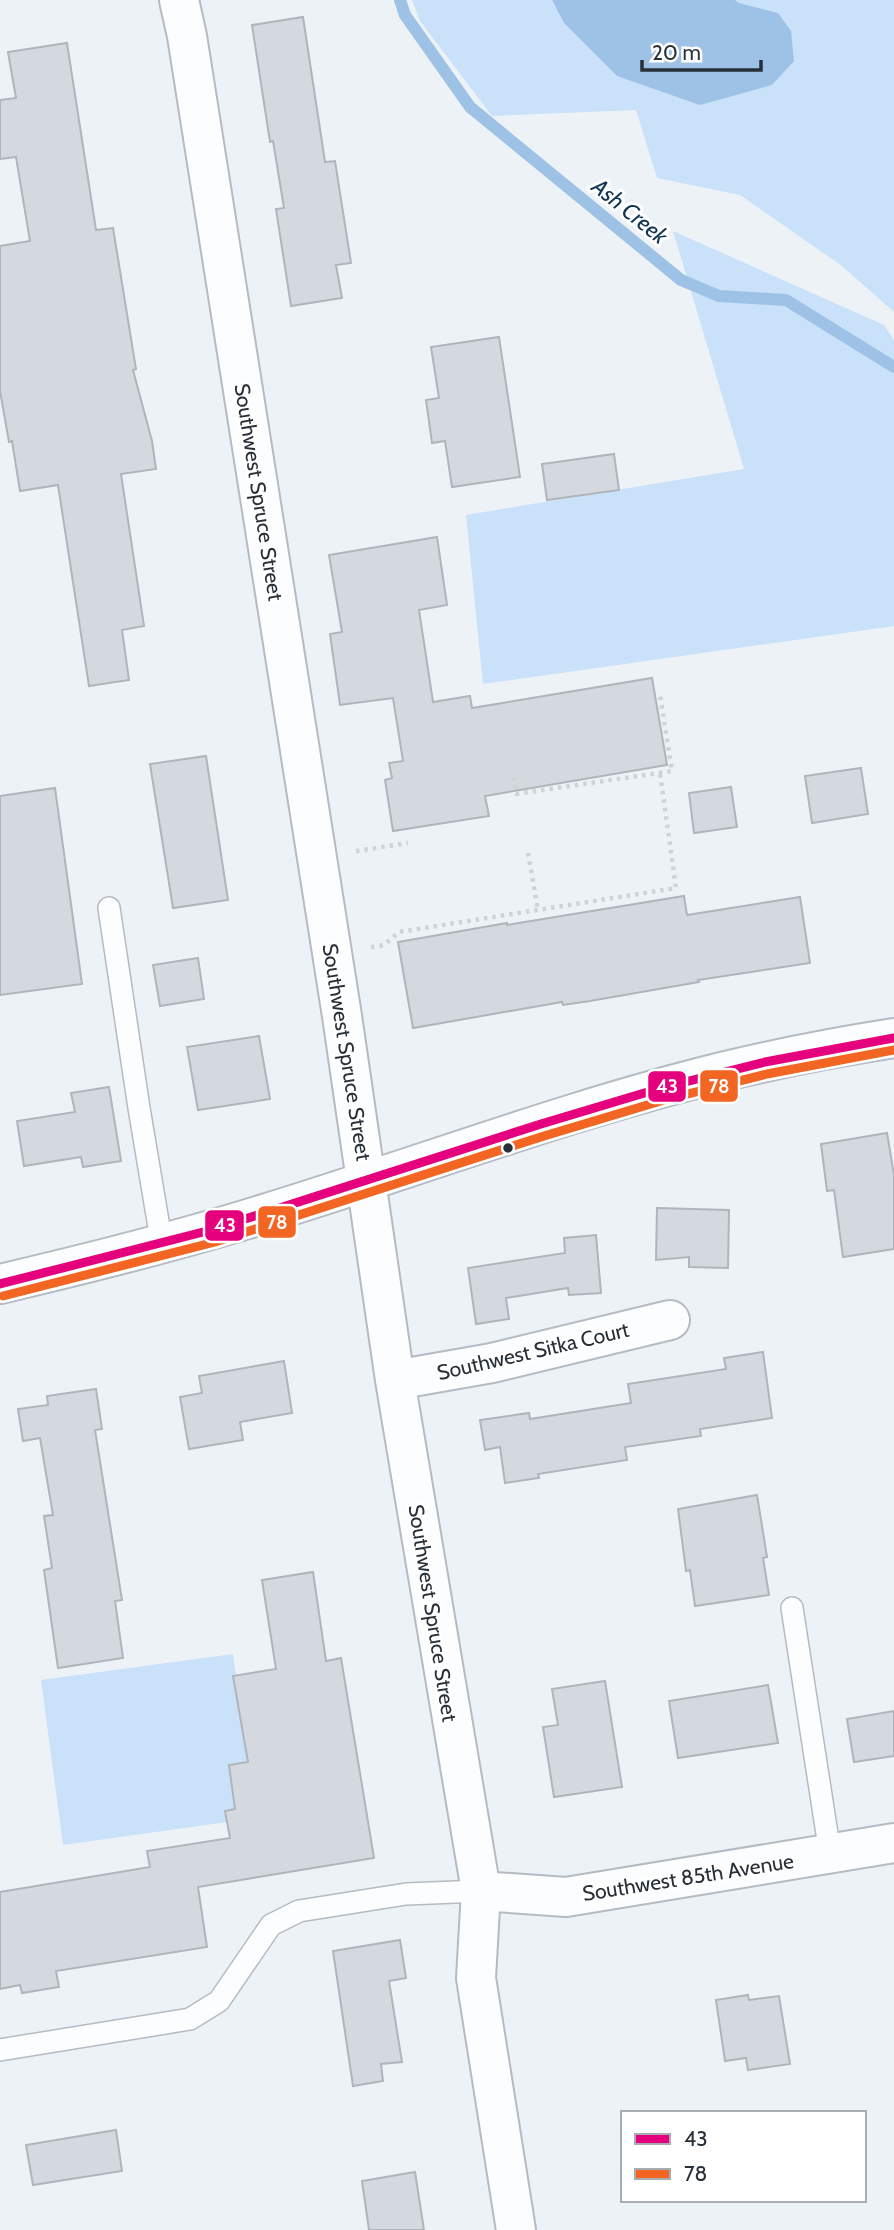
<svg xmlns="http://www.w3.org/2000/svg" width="894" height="2230" viewBox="0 0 894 2230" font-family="Cabin,sans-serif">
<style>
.green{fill:#c9e1f9}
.water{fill:#9dc2e6}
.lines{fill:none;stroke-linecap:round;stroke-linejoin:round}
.stream{stroke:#9dc2e6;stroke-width:12}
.building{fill:#d3d9df;stroke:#afb5bb;stroke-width:2}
.service-casing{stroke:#b5bbc2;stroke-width:24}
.minor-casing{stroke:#b5bbc2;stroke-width:42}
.secondary-casing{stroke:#b5bbc2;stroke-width:42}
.path{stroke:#cfd3d4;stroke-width:4.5;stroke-dasharray:3.5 5;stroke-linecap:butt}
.service{stroke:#fcfdfe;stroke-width:21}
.minor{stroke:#fcfdfe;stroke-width:38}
.secondary{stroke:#fcfdfe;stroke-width:38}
.bus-1-casing{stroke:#fff;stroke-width:14}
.bus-2-casing{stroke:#fff;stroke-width:14}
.bus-1{stroke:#e5007d;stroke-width:9}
.bus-2{stroke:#f26522;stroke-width:9}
.bus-dot{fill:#273039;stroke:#fff;stroke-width:2.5}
.labels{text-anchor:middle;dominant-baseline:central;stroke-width:6;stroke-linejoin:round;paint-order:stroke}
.street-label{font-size:21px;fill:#273039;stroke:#fff}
.water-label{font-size:23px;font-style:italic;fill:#103556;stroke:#fff}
.line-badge{stroke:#fff;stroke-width:2.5}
.badge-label{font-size:19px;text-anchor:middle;font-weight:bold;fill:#fff}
</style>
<rect width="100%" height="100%" fill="#edf2f7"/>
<path class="green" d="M412 0H552L564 23 739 3 735 0H894V312L842 266 740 195 657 178 636 110 492 116 420 21Z
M673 231 884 325 894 340V626L483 684 466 515 744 469Z
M233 1654 248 1762 235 1809 225 1811 227 1822 63 1845 41 1680Z"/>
<path class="water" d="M552 0H735L739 3 778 13 791 31 794 61 772 85 700 105 617 76 564 23Z"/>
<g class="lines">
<path class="stream" d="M400 0 405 15 470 107 681 280 719 296 786 300 894 367"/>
</g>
<path class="building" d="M303 17 325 162 335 161 351 263 336 265 342 298 291 306 276 209 284 208 273 141 270 142 252 25Z
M67 43 96 230 113 228 136 369 133 370 152 441 156 469 121 474 144 626 122 630 129 680 89 686 58 485 20 491 12 441 9 442 0 391V246L30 241 16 157 0 159V100L16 98 8 52Z
M499 337 520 477 452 487 445 441 432 443 426 400 439 398 431 347Z
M614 454 619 490 547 500 542 464Z
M437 537 447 605 419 610 433 702 470 696 472 708 652 678 667 765 485 796 489 816 393 831 385 780 392 778 389 763 403 761 393 698 340 705 330 634 342 632 329 555Z
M206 756 228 900 173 908 150 764Z
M861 768 868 814 812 823 805 776Z
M731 787 737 827 694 833 689 793Z
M55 788 82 984 0 995V796Z
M684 896 687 915 800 897 810 963 698 980 699 982 590 1001 563 1005 562 1002 413 1028 398 942 507 923V925Z
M198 958 204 999 160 1006 153 965Z
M259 1036 270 1099 198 1110 187 1047Z
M109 1087 121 1161 83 1167 81 1157 24 1166 17 1121 75 1112 71 1093Z
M887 1133 894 1175V1249L843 1257 834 1190 827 1191 821 1144Z
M657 1208 729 1210 728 1268 689 1267V1257L656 1260Z
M596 1235 601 1293 569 1295 568 1288 506 1298 509 1319 476 1324 468 1268 565 1253 564 1238Z
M763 1352 772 1418 700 1429 701 1436 625 1447 627 1460 538 1474 539 1478 505 1483 500 1447 485 1450 480 1420 529 1413 530 1419 631 1403 628 1384 726 1369 724 1358Z
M284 1361 292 1413 240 1422 243 1440 189 1449 180 1397 202 1393 199 1376Z
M96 1389 102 1429 95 1430 122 1600 115 1601 123 1658 58 1668 44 1570 52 1568 44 1516 53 1515 40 1438 23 1441 18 1409 48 1405 47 1396Z
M757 1495 767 1557 763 1558 769 1595 695 1606 690 1570 686 1571 678 1509Z
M313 1572 326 1661 341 1658 374 1858 198 1887 207 1947 56 1971 59 1987 22 1993 20 1985 0 1989V1892L150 1867 147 1851 230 1838 225 1811 235 1809 229 1765 248 1762 233 1676 276 1669 262 1580Z
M605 1681 622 1787 554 1797 543 1727 558 1725 552 1689Z
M768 1685 778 1743 678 1758 669 1701Z
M894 1711V1756L854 1762 847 1719Z
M400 1940 406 1978 389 1981 402 2062 381 2064 383 2081 353 2086 333 1951Z
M748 1995 749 2000 779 1996 790 2064 748 2070 746 2058 725 2061 716 2000Z
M116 2130 122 2171 33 2185 26 2145Z
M415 2172 424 2230H369L362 2181Z"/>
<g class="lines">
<g class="service-casing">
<path id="service" d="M109 908 139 1108 162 1245
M792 1608 830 1853
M0 2050 190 2019 219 2001 271 1925 299 1911 406 1894 481 1891"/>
</g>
<g class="minor-casing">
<path id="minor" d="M179 0 187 36 342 1016 395 1380 481 1891 476 1978 516 2230
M395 1380 492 1363 670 1320
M481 1891 566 1897 894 1843"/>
</g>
<g class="secondary-casing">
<path id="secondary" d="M0 1284C81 1265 162 1245 241 1221 402 1173 559 1112 722 1072 779 1058 836 1047 894 1038"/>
</g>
<path class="path" d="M514 777 516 794 672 771 660 695
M356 851 408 843
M528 853 538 910
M371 947 384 945 399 932 676 888 660 773"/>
<use href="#service" class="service"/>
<use href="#minor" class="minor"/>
<use href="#secondary" class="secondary"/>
<g class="bus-1-casing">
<path id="bus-1" d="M0 1284 211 1230 541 1124 661 1088 765 1062 894 1038"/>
</g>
<g class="bus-2-casing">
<path id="bus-2" d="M3 1296 215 1242 544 1136 664 1100 767 1074 894 1050"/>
</g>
<use href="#bus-1" class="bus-1"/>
<use href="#bus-2" class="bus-2"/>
</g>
<circle class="bus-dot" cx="508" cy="1148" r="6"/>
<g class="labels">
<g class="street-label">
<text transform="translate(259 492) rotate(81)">Southwest Spruce Street</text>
<text transform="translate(347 1052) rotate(81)">Southwest Spruce Street</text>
<text transform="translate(533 1351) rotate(-13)">Southwest Sitka Court</text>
<text transform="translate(433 1613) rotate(81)">Southwest Spruce Street</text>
<text transform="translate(688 1877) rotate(-9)">Southwest 85th Avenue</text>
</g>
<g class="water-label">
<text transform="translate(630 211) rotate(39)">Ash Creek</text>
</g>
</g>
<g class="line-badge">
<rect x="699" y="1069" width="40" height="34" rx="7" fill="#f26522"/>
<rect x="647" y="1070" width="40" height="33" rx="7" fill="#e5007d"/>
<rect x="257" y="1205" width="40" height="34" rx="7" fill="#f26522"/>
<rect x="204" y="1209" width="41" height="33" rx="7" fill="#e5007d"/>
</g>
<g class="badge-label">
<text x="719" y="1093">78</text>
<text x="667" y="1093">43</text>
<text x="277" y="1229">78</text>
<text x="225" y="1232">43</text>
</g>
<rect x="621" y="2111" width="245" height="91" fill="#ffffff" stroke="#a9acb0" stroke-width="2"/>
<rect x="635" y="2134" width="35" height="10" fill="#e5007d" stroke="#a9acb0" stroke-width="2"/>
<text x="684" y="2146" font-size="21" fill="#273039">43</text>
<rect x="635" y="2169" width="35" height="10" fill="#f26522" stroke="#a9acb0" stroke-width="2"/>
<text x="684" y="2181" font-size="21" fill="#273039">78</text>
<path d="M642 60v10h119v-10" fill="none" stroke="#273039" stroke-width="3.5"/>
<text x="652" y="60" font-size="21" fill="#273039" stroke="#ffffff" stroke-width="5" paint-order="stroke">20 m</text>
</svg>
